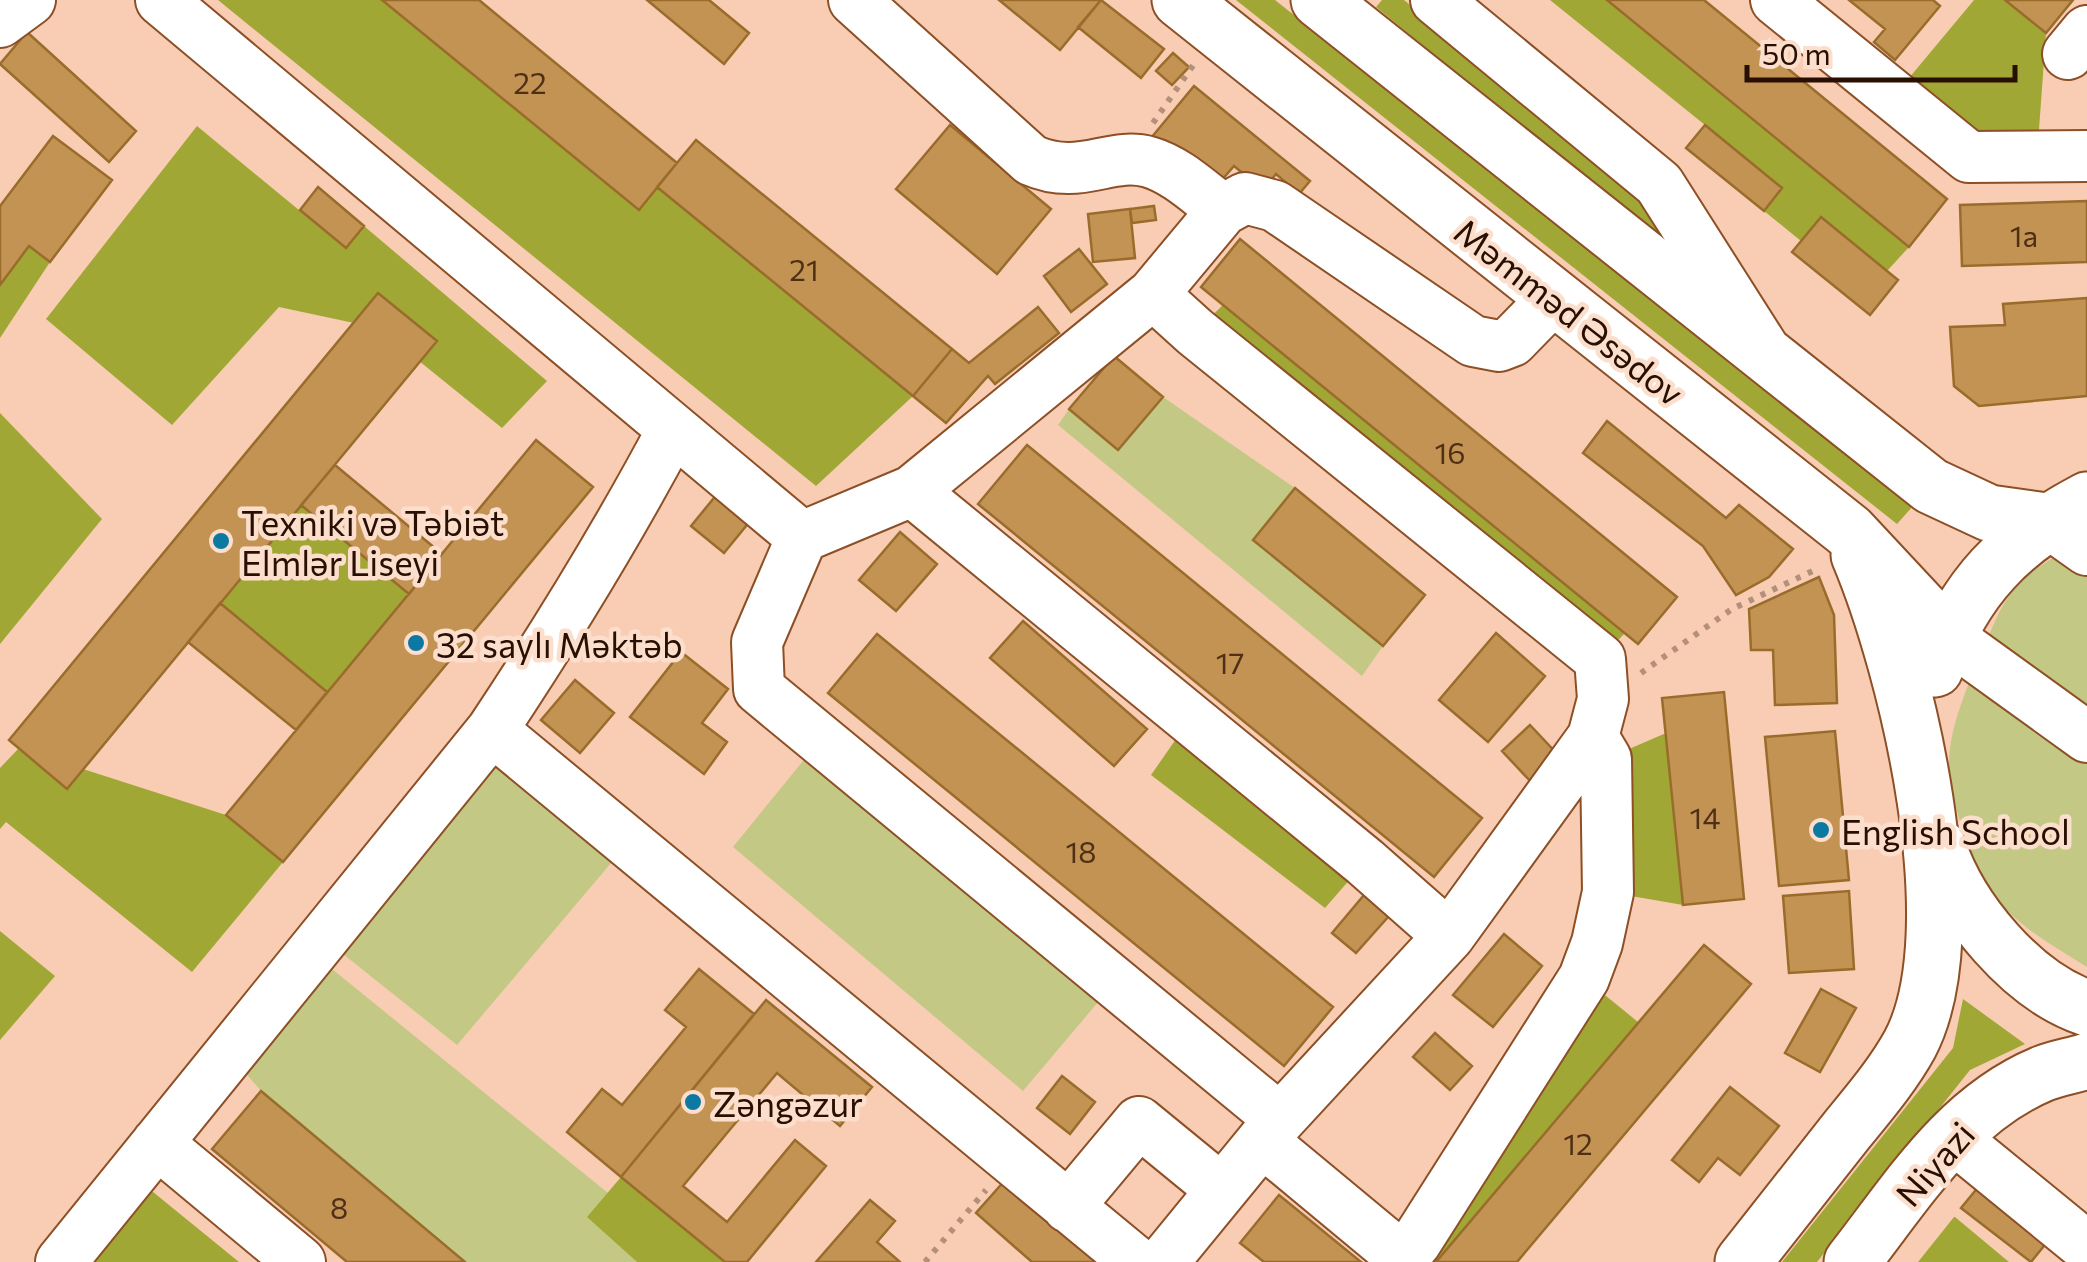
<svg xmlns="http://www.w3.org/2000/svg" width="2087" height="1262" viewBox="0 0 2087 1262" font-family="Commissioner,sans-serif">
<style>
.green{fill:#c3c985}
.forest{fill:#a1a735}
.building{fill:#c39354;stroke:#9a6c2b;stroke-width:2.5}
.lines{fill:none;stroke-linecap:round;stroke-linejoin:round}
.minor-casing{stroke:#8d4f25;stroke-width:54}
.major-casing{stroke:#8d4f25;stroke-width:59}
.path{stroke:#b48f7a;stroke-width:6;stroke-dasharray:5 8;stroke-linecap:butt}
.minor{stroke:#fff;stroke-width:50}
.major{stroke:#fff;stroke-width:55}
.poi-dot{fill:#0c79a3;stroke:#fbdecc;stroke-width:4}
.labels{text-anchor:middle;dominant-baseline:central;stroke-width:9;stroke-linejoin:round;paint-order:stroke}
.number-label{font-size:30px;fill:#4f3016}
.street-label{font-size:35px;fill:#280f01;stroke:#fbdecc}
.poi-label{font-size:35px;fill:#280f01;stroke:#fbdecc;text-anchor:start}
</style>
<rect width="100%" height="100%" fill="#f8cdb4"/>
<path class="green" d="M1163 397 1295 488 1254 540 1383 646 1362 676 1058 425 1069 409 1119 450Z
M2058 555 2087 577V704L1988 638C2005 595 2018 578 2058 555Z
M1970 680 2087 764V967C2055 947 2020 928 1996 898 1975 872 1950 802 1949 769 1948 737 1959 709 1970 680Z
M492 730 628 843 457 1045 323 938Z
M820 740 1115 982 1023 1091 733 847Z
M332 969 608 1193 588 1217 637 1262H465L261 1091 243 1070Z"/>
<path class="forest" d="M218 0H382L638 210 657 187 913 396 816 486Z
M1236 0H1275L1913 506 1897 524Z
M1382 0H1404L1648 202 1691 265 1376 7Z
M1550 0H1607L1909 247 1887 271 1821 217 1801 241 1764 211 1782 187Z
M1974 0H2005L2046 33 2037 157H1969L1894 96Z
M197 126 345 248 364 226 547 381 502 428 419 361 436 341 379 293 354 323 279 307 172 425 46 319Z
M29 246 50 262 0 338V285Z
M1223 305 1625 633 1600 659 1195 332Z
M0 413 102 519 0 644Z
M301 505 409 594 327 692 220 603Z
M1190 719 1365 862 1325 908 1151 775Z
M1666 733 1683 905 1608 892 1606 759Z
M18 749 66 788 83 769 226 815 283 862 192 972 6 822 0 829V768Z
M0 931 55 976 0 1040Z
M1584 978 1638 1022 1436 1262 1416 1242Z
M1963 999 2025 1044 1970 1070 1817 1262H1782L1953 1048Z
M621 1177 725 1262H637L587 1217Z
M142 1183 239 1262H79Z
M1954 1217H1955L2009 1262H1918Z"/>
<path class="building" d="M382 0H479L677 163 639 210Z
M647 0H709L749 33 724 64Z
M999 0H1101L1060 50Z
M1101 0 1164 49 1141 78 1078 27Z
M1607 0H1704L1947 199 1909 247Z
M1849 0H1933L1940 6 1895 60 1874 42 1885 29Z
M2005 0H2073L2046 33Z
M27 32 136 131 109 162 0 64Z
M1173 53 1189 67 1172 85 1156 71Z
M1194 86 1310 181 1299 194 1276 174 1263 190 1234 166 1214 189 1151 138Z
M950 125 1051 209 997 274 896 189Z
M1705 125 1782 188 1764 211 1686 148Z
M53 136 112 180 50 262 29 246 0 285V206Z
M696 140 952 349 913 396 657 187Z
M318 187 364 226 346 248 300 210Z
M2087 201V262L1962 266 1960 205Z
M1154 206 1156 220 1132 223 1130 209Z
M1130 209 1135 258 1093 262 1088 214Z
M1821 217 1898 280 1870 315 1792 252Z
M1240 239 1677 597 1638 644 1201 287Z
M1079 249 1107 284 1071 312 1044 276Z
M378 293 437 341 67 789 9 740Z
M2087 298V396L1979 406 1954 386 1950 327 2005 325 2003 304Z
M1038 307 1059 333 995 384 988 376 946 423 913 396 952 349 969 363Z
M1114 356 1163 397 1118 450 1069 409Z
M1607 421 1726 518 1739 505 1793 549 1769 577 1736 595 1703 546 1583 453Z
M536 440 593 487 283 862 226 815Z
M1027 445 1482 818 1434 877 978 504Z
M335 465 442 554 409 594 301 505Z
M1295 488 1425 595 1383 646 1253 540Z
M718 493 751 520 724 553 691 526Z
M900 532 937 564 896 611 859 580Z
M1819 577 1834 615 1837 703 1775 705 1773 650H1751L1749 609Z
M220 603 327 692 296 730 188 642Z
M1023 621 1147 729 1114 766 990 658Z
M1496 633 1545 676 1488 742 1439 700Z
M877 634 1333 1007 1284 1066 828 693Z
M681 652 728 689 702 723 727 742 704 774 630 717Z
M575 680 614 713 580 753 541 720Z
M1724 692 1744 899 1683 905 1662 698Z
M1530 725 1560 757 1532 783 1502 751Z
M1835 731 1849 880 1779 886 1765 737Z
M1849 891 1854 969 1789 973 1783 896Z
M1364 895 1389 916 1356 953 1332 933Z
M1504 934 1542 966 1493 1027 1453 995Z
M1704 945 1751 984 1517 1262H1436Z
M699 969 754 1014 621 1177 567 1132 602 1089 622 1105 686 1027 665 1010Z
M1821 989 1856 1008 1820 1072 1785 1053Z
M766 1000 872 1087 840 1126 777 1073 683 1186 727 1222 795 1140 826 1166 747 1262H725L621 1177Z
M1435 1033 1472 1066 1450 1090 1413 1057Z
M1062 1076 1095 1102 1070 1134 1037 1108Z
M1730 1087 1779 1126 1740 1175 1718 1158 1699 1182 1672 1160Z
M261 1091 465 1262H347L212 1149Z
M1007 1178 1101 1262H1032L976 1213Z
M1984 1180 2052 1236 2031 1262 1961 1208Z
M1279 1195 1361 1262H1264L1240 1243Z
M870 1200 895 1221 877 1242 900 1262H816Z"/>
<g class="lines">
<g class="minor-casing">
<path id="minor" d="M161 0 802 537 757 642 759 689 1280 1119 1163 1262
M854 0 1031 160C1081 182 1109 151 1149 162 1177 170 1201 194 1223 210
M1436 0 1659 184 1762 346
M1776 0 1969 157 2087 156
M0 22 30 0
M2068 54 2087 31
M1153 294 1195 332 1600 659 1603 699 1593 737 1606 759 1608 892 1597 943 1584 978 1416 1242 1403 1258 1262 1141
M912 491 1365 862 1449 936 1280 1119
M2046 521 2087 550
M802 537 912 491 1153 294 1223 210 1245 198 1275 206 1473 341 1499 346 1512 341 1554 298
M1947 636 2087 737
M492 730C557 632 618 533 673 429
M1449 936 1593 737
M1951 1136 2087 1247
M157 1143 300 1262
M1068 1207 1139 1122 1222 1190
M61 1262 492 730 1136 1262"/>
</g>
<g class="major-casing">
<path id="major" d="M1180 0 1849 531 1947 636
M1319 0 1931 486 1989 513 2046 521
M1935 669C1964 587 2011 540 2087 500
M1938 846C1959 910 2022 986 2087 1008
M1743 1262C1778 1218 1812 1174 1847 1130 1869 1103 1893 1075 1910 1044 1970 930 1907 669 1859 555
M1852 1262C1907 1192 1956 1110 2042 1074 2056 1068 2072 1066 2087 1061"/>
</g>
<path class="path" d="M1153 123 1194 64
M1641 673 1732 609 1819 568
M925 1262 986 1190"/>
<use href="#minor" class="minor"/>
<use href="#major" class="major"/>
</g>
<g class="poi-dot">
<circle cx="221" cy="541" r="10"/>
<circle cx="416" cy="643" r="10"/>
<circle cx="1821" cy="830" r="10"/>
<circle cx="693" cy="1102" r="10"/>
</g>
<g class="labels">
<g class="number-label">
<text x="530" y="81">22</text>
<text x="2024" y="234">1a</text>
<text x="804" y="268">21</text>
<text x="1450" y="451">16</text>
<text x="1230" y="661">17</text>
<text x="1705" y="816">14</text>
<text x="1081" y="850">18</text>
<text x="1578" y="1142">12</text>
<text x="339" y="1206">8</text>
</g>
<g class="street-label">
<text transform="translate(1570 311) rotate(38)">Məmməd Əsədov</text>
<text transform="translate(1934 1163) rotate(-49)">Niyazi</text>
</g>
<g class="poi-label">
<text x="241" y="521">Texniki və Təbiət<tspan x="241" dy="40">Elmlər Liseyi</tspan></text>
<text x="436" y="643">32 saylı Məktəb</text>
<text x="1841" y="830">English School</text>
<text x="713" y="1102">Zəngəzur</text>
</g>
</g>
<path d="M1747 65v15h268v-15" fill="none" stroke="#280f01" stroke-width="5"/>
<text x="1762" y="65" font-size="30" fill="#280f01" stroke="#fbdecc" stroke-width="8" paint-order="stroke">50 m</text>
</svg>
